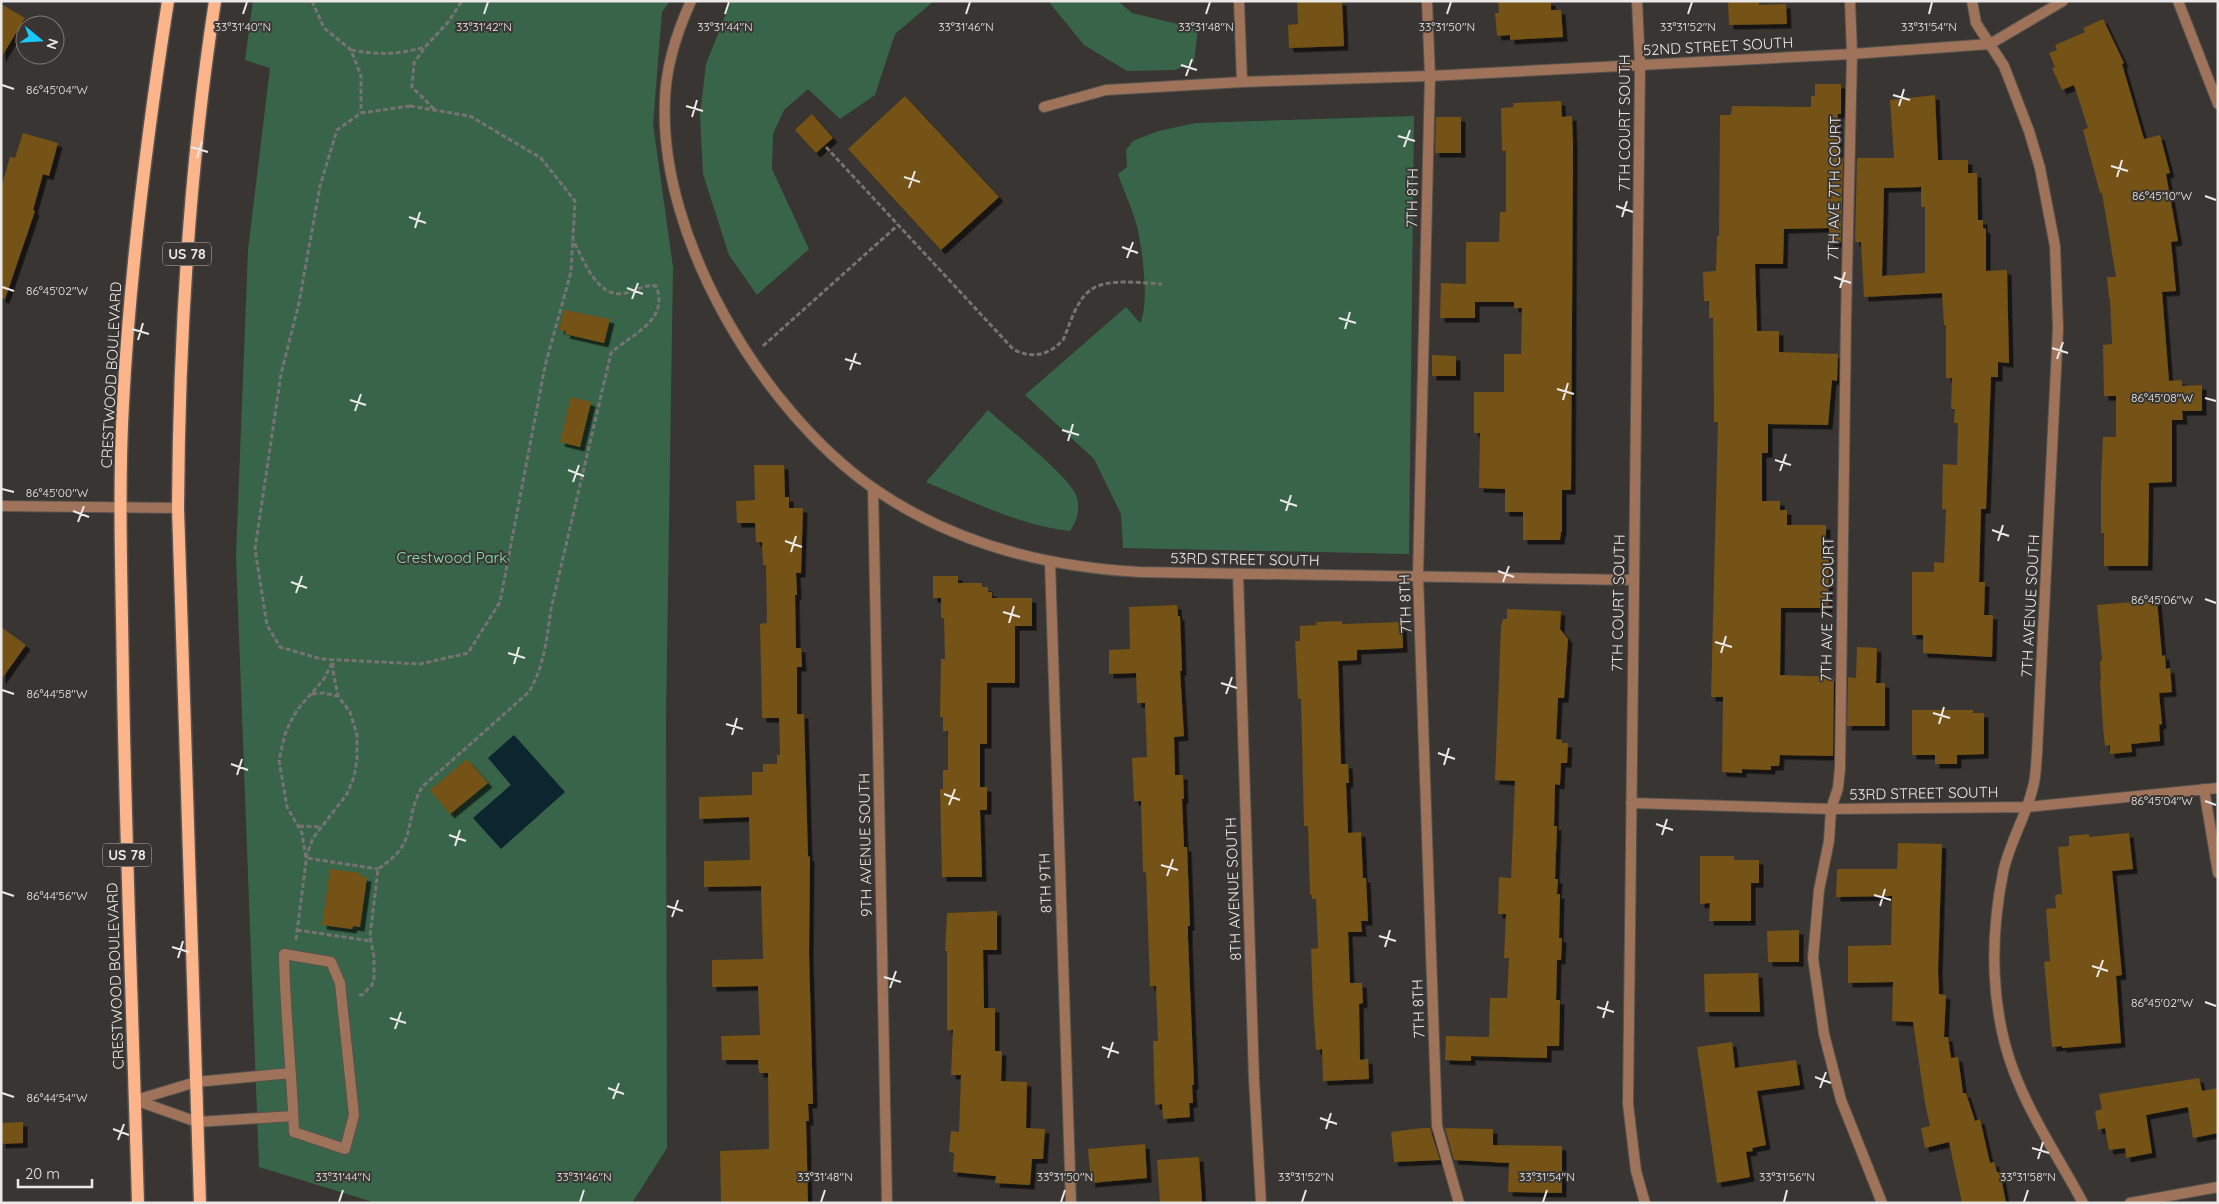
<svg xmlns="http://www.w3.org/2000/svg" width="2219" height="1204" viewBox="0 0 2219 1204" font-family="Quicksand,sans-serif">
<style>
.green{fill:#386549}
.water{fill:#0c252e}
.building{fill:#745213;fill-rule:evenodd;filter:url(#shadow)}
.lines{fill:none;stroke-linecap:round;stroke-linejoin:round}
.service-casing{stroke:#55524f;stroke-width:12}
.minor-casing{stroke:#55524f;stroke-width:12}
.primary-casing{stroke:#55524f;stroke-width:15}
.path{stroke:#767371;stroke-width:3;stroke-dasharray:5 2.5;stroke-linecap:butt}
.service{stroke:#9f735a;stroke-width:10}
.minor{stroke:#9f735a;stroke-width:10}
.primary{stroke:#fcb48b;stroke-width:12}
.ticks{fill:none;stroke:#ebe9e7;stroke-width:2}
.labels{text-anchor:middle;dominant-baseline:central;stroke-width:4;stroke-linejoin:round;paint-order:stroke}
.shield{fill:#383532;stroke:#b5b3b1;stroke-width:1}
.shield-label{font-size:14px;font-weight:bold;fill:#ebe9e7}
.street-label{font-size:15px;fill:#ebe9e7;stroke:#383532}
.park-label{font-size:15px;fill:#87e2aa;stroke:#383532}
.ticks-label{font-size:12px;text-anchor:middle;fill:#ebe9e7;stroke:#383532;stroke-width:4;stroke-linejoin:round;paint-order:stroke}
</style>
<defs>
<filter id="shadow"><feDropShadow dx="4.5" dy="4.5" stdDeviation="0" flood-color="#0009"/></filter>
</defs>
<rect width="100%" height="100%" fill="#383532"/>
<path class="green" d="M253 1H670L662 12 653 124 673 267 666 720 667 1148 632 1203H376L259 1167 236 556 248 250 270 68 245 60Z
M731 1H934L895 34 875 95 840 119 808 89 784 110 773 134 772 169 809 249 757 295 729 255 703 174 700 114 706 64Z
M1048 1H1118L1132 13 1198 29 1194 62 1175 70 1127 71 1084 45Z
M1414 116 1409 554 1123 548 1121 514 1094 459 1025 395 1126 307 1140 323C1150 304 1142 247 1137 226 1132 208 1124 191 1118 174L1127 167 1126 150 1133 141 1158 131 1196 123Z
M988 410C1006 427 1068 475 1076 495 1081 508 1077 521 1070 531 1019 525 973 502 926 482Z"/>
<path class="water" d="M514 735 565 792 501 849 473 818 511 785 488 758Z"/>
<path class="building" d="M1297 1H1342L1344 46 1289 48 1288 25 1298 24Z
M1498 1H1551V10H1561L1563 37 1510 40V35L1497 36 1495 13H1499Z
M1728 1H1759V5L1786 4 1787 24 1729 25Z
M1 4 25 18 1 58Z
M2103 19 2124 63 2122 64 2144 139 2160 135 2170 173 2166 174 2178 241 2171 242 2176 291 2162 292 2169 381 2182 380V386L2202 385V411H2182L2183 420H2172V482L2149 483 2148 566H2104V533H2101V481L2103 437H2116V396H2104L2103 345 2112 344 2110 298H2109L2107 277H2116L2102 193H2100L2083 130 2088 128 2074 85 2062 90 2052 68 2055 67 2049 53 2057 50 2055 45 2085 32 2083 28Z
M1815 84H1841V114H1838V158H1843L1841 243H1829V228L1784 229 1783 264H1755L1757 331H1779V352L1838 354 1837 381 1832 380 1828 425 1768 424V453H1762V501H1780V510H1787V525H1826V553H1829L1828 608H1781L1780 675 1834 677 1833 756 1780 755 1779 766H1771V770L1742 769V773L1722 772 1723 697H1711L1718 422H1714L1713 318H1709V301H1704L1703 272 1716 271 1717 236H1719L1720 115H1731L1732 106 1811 107V96H1815Z
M1935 95 1938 160H1968V173H1977L1978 220H1983V228L1986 229V271L2007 270 2009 363 1998 362V377H1991L1986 509H1981L1979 582H1985L1984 615H1993L1992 657 1923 653V635H1912V572H1934V562L1944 563 1946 509H1942L1943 464 1957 465 1958 423H1954L1955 409H1951L1952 378H1946V325H1944L1942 293 1864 297 1861 242H1855L1857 158H1894L1890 100ZM1921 187V207H1925V273L1882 276 1884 188Z
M905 96 999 197 941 250 848 149Z
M1561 101 1562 117 1572 116 1573 146 1571 490H1562V532H1561L1560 540H1523V512H1505V489L1479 488 1480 433H1474V392H1504V354H1521L1522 308H1514V302H1475V318H1440L1441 283 1466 284V242H1499L1500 212H1506V151H1502L1501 108 1514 107 1513 103Z
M812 114 833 138 816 153 795 130Z
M1436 117H1461V153H1435Z
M23 133 58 143 49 176 43 174 33 210 35 211 5 299 1 298V188L10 157 15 158Z
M564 310 610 319 604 343 565 334 566 331 559 330Z
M1432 355 1456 356V376H1432Z
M571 397 591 402 580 447 560 442Z
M754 465H784L785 497H789V508H803L801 573H796L797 595H795L796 648H801L802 667H797V714H804L808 857 810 856 809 953 813 1104H808L809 1121H806L808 1203H721L720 1151 769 1149 768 1073H759L758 1060H722L721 1036 760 1035 758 986 712 987V960L763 959 761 886 704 887V861L750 860 749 817 699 819V797L752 795V772H763V764H777V755H780L779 718H762L760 624 767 623 766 565H763L762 542H756L755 523H737L736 501 755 500Z
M933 576H958V583H982V587H988V592H992V598H1032V626H1015V683H987V744H980V787H987V810H980L982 877H942L940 789H943V770H948V731H943V717H940L941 659H945L944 618H941V598H933Z
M2157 600 2162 656 2165 655 2166 669 2170 668 2172 692 2159 693 2162 724 2159 725 2160 741 2131 744 2132 752 2110 754V745L2105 746 2103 727 2100 681H2101L2100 661H2102L2097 605Z
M1177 605 1178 616H1180L1182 671H1180L1184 736 1174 737 1175 775H1183L1184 799H1182L1184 847H1187L1190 926H1188V939L1194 1085H1192L1193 1103H1189L1190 1117 1163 1119 1162 1104 1155 1105 1153 1041H1158L1156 986H1150L1146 872H1143L1141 801H1134L1132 758 1147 757 1145 703H1137L1136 673 1109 674V650L1130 649 1129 607Z
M1507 609 1561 611 1560 629 1568 639 1564 698H1558L1556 739 1562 740V743H1568L1567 763H1561L1560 785 1555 784 1554 826H1557L1555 879H1558L1557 894H1560L1559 938H1562L1561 960H1557L1556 1000H1560L1559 1046H1547V1058L1471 1056V1061L1445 1060 1446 1036 1489 1037 1490 998H1507L1509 958H1504L1506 914H1498L1499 877 1511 878 1515 781 1495 780 1501 626 1503 619H1507Z
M1342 621V624L1402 622 1403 648 1357 650V660L1338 661 1341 764H1348L1349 783H1346L1348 833 1361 832 1363 878H1366L1368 921H1361L1362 932H1348L1350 983H1362L1363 1003 1359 1004 1360 1060 1368 1059 1369 1079 1323 1081 1322 1049 1316 1050 1313 1005 1311 949 1318 948 1316 899H1312V895H1310L1308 826H1304L1301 699H1298L1295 641H1300V626L1317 625 1316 622Z
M1 627 26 645 1 680Z
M1857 647 1877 648 1876 683H1885V726H1847L1848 677 1856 678Z
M1912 710H1973V713H1984V754L1957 755V764H1935V755H1912Z
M467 759 488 783 450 814 430 790Z
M2129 833 2133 869 2112 871 2122 975 2116 976 2121 1043 2062 1048V1046L2052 1047 2044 962 2050 961 2046 909 2056 908 2055 895 2062 894 2058 847 2069 846V836L2089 834V837Z
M1898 843 1942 844 1938 971 1939 994 1946 995 1944 1037H1948L1951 1058 1958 1057 1963 1093H1966L1975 1121 1980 1119 1990 1163 1994 1162 1997 1172H2000L2006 1203H1962L1949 1142 1925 1148 1921 1128 1930 1126 1925 1103 1913 1022 1892 1021 1893 982 1848 983V946L1891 945 1892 896 1836 897 1837 869H1897Z
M1700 856H1734V860H1759V883H1751V921H1709L1710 903 1700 904Z
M330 869 360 873V876L367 877 360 927 353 926 352 929 322 925Z
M997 911V950H983L984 1008H995V1051H1002L1001 1081 1027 1082 1026 1128 1045 1129 1043 1159H1032L1030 1185 995 1183 996 1176 953 1172 954 1153 949 1152 951 1131 959 1132 961 1075H951L953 1030H947V951H945L947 913Z
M1799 930V962H1768L1767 931Z
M1758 973 1760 1012H1705L1704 974Z
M1732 1042 1735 1068 1796 1060 1800 1085 1757 1091 1766 1145 1752 1148 1753 1151 1746 1152 1750 1177 1717 1183 1697 1047Z
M2199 1078 2202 1091 2218 1088V1133L2193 1138 2188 1107 2146 1115 2152 1153 2126 1158 2125 1148 2109 1150 2105 1128 2098 1130 2095 1111 2102 1109 2099 1094Z
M23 1122V1143L1 1144V1123Z
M1422 1128H1430L1440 1160 1394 1162 1391 1132Z
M1445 1128 1493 1129V1145L1562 1146V1193L1508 1192 1509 1163 1454 1160Z
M1145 1144 1147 1178 1091 1183 1088 1149Z
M1199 1157 1202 1202 1160 1203 1157 1160Z"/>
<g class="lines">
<g class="service-casing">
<path id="service" d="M1427 1 1430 76 1418 576 1437 1126 1459 1203
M1850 1 1852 54 1846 318 1840 768 1838 788 1831 809 1829 841 1819 890 1813 958 1824 1034 1841 1100 1882 1203
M2178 1 2218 104
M1044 107 1106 90 1242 82
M1050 562 1071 1203
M2204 789 2218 873
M284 954 331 962 340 983 354 1115 345 1149 294 1132C292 1073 285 1014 284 954Z
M135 1100 197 1122 293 1116
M136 1100 196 1082 291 1073"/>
</g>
<g class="minor-casing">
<path id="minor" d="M691 1C677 32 666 65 665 99 658 237 762 410 873 488 952 543 1045 567 1140 572L1634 580
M1239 1 1242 82 1430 76 1852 54 1990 44 2063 1
M1637 1 1640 64 1628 1104 1636 1171 1645 1203
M1972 1 1976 23 2004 66 2029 131 2040 168 2055 246 2058 328 2037 753C2036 764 2036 777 2033 787 2026 817 2009 843 2003 873 1990 938 1990 1009 2014 1072 2031 1117 2060 1160 2083 1203
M873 488 887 1203
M1 506 178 508
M1238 574 1254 1079 1261 1203
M1631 803 1831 809 2026 807 2218 788
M2130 1203 2218 1187"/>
</g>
<g class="primary-casing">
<path id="primary" d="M138 1203C133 1029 126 856 123 682 122 590 118 496 123 404 130 269 147 135 168 1
M200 1203 178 508C179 338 189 169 215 1"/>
</g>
<path class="path" d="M312 1 324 28 351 50 361 76V113
M351 50C379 55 397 55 425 47
M410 106 470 116 541 158 575 201 571 272 545 366 500 602 468 653 420 664 321 659 280 647 267 625 255 549 281 374 299 303 320 186 337 130 361 113Z
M434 109 412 87 414 63 426 46 449 21 462 1
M826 147 1013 349C1031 359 1048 356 1063 340 1070 325 1076 299 1092 289 1108 278 1143 283 1162 284
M763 346 898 225
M332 663 324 679 297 710 291 721 285 734 279 760 287 807 302 833 306 858 378 869
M312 694 324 693 337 696
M299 826 322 827
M297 930 371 941
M296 940 307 854 313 838 347 794 354 777 357 760V735L350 712 338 696 333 671V660
M359 995H362L372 985 374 978V957L370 936 378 869C420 842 402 823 422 787L529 692C544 667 547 637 551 609L611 353C631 334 670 321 656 286 645 284 637 290 626 293 597 300 584 260 573 240"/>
<use href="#service" class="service"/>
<use href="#minor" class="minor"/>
<use href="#primary" class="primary"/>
</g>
<path class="ticks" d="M243 14 247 2M484 14 488 2M725 14 729 2M966 14 970 2M1206 14 1210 2M1447 14 1451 2M1688 14 1692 2M1929 14 1932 2M1181 65 1197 70M1186 76 1192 59M2 85 14 89M1893 95 1910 100M686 106 703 111M1899 106 1904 89M692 117 697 100M1398 136 1415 141M191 147 208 152M1404 147 1410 130M197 158 202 141M2111 166 2128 171M904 177 920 182M2117 177 2122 160M909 188 915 171M2205 196 2216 200M1616 206 1633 212M409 217 426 223M1622 217 1627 201M415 228 420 212M1122 247 1138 253M1127 258 1133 242M1834 277 1851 283M2 287 14 291M627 288 643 294M1840 288 1845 272M632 299 638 283M1339 318 1356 323M132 329 149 334M1345 329 1350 312M138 340 143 323M2052 348 2068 353M845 359 861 364M2057 359 2063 342M850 370 856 353M1557 389 1574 394M2205 398 2216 401M350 400 366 405M1563 400 1568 383M355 411 361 394M1062 430 1079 435M1068 441 1073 424M1775 460 1791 465M568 470 584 476M1780 471 1786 454M573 482 579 465M2 489 14 492M1280 500 1297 506M73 511 89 517M1286 511 1291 495M78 522 84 506M1992 530 2009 536M785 541 802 547M1998 541 2003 525M791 552 796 536M1498 571 1514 577M291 582 307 588M1503 582 1509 566M296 593 302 576M2205 599 2216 603M1003 612 1020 617M1009 623 1014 606M1715 642 1732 647M508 653 525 658M1721 653 1726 636M514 664 519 647M1221 683 1237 688M2 690 14 694M1226 694 1232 677M1933 713 1950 718M726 724 743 729M1939 724 1944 707M732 735 737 718M1438 753 1455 759M231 764 248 770M1444 765 1449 748M237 775 242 759M944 794 960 800M2205 801 2216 805M949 805 955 789M1656 824 1673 830M449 835 466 841M1662 835 1667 819M455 846 460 830M1161 865 1178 870M1167 876 1173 859M2 892 14 896M1874 895 1891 900M667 906 683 911M1880 906 1885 889M672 917 678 900M1379 936 1396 941M172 947 189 952M1385 947 1390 930M178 958 183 941M2092 966 2108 971M884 977 901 982M2097 977 2103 960M890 988 896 971M2205 1002 2216 1006M1597 1007 1614 1012M390 1018 406 1023M1603 1018 1608 1001M395 1029 401 1012M1102 1047 1119 1053M1108 1058 1113 1042M1815 1077 1831 1083M608 1088 624 1094M1820 1088 1826 1072M2 1093 14 1097M613 1099 619 1083M1320 1118 1337 1124M113 1129 129 1135M1326 1129 1331 1113M118 1140 124 1124M2032 1148 2049 1153M2038 1159 2043 1142M339 1202 343 1190M580 1202 584 1190M821 1202 825 1190M1061 1202 1065 1190M1302 1202 1306 1190M1543 1202 1547 1190M1784 1202 1787 1190M2024 1202 2028 1190"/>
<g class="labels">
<g class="shield">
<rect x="163" y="242.5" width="48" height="23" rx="4"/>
<rect x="103" y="843.5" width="48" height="23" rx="4"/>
</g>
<g class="shield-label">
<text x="187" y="254">US 78</text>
<text x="127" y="855">US 78</text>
</g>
<g class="street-label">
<text transform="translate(1718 46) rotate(-3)">52ND STREET SOUTH</text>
<text transform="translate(1624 123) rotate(-90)">7TH COURT SOUTH</text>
<text transform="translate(1834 188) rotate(-89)">7TH AVE 7TH COURT</text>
<text transform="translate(1412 198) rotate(-89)">7TH 8TH</text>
<text transform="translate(111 375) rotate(-87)">CRESTWOOD BOULEVARD</text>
<text transform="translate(1245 559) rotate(1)">53RD STREET SOUTH</text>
<text transform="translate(1618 603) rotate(-89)">7TH COURT SOUTH</text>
<text transform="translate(1405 604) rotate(-92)">7TH 8TH</text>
<text transform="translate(2030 606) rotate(-87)">7TH AVENUE SOUTH</text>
<text transform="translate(1827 609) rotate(-89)">7TH AVE 7TH COURT</text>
<text transform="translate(1924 793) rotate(-1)">53RD STREET SOUTH</text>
<text transform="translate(865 845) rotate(-91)">9TH AVENUE SOUTH</text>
<text transform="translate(1045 883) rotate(-92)">8TH 9TH</text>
<text transform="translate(1233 889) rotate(-92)">8TH AVENUE SOUTH</text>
<text transform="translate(115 976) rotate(-92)">CRESTWOOD BOULEVARD</text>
<text transform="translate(1418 1009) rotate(-92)">7TH 8TH</text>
</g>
<g class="park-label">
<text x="452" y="557">Crestwood Park</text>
</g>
</g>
<g class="ticks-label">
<text x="243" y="31">33°31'40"N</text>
<text x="484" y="31">33°31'42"N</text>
<text x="725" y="31">33°31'44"N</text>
<text x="966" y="31">33°31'46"N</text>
<text x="1206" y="31">33°31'48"N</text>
<text x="1447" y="31">33°31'50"N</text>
<text x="1688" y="31">33°31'52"N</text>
<text x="1929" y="31">33°31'54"N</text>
<text x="57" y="94">86°45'04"W</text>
<text x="2162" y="200">86°45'10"W</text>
<text x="57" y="295">86°45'02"W</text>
<text x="2162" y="402">86°45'08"W</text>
<text x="57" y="497">86°45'00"W</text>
<text x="2162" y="604">86°45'06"W</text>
<text x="57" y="698">86°44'58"W</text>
<text x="2162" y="805">86°45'04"W</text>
<text x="57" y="900">86°44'56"W</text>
<text x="2162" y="1007">86°45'02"W</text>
<text x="57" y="1102">86°44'54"W</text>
<text x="343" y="1181">33°31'44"N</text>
<text x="584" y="1181">33°31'46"N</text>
<text x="825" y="1181">33°31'48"N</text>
<text x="1065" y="1181">33°31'50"N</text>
<text x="1306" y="1181">33°31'52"N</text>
<text x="1547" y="1181">33°31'54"N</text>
<text x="1787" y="1181">33°31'56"N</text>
<text x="2028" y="1181">33°31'58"N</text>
</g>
<rect width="2219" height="1204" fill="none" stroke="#ebe9e7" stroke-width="5"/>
<g transform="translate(40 40) rotate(108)"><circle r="24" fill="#383532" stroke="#807d7a"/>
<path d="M0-4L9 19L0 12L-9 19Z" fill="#18cafc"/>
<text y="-8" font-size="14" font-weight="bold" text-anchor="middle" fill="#ebe9e7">N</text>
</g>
<path d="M18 1179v8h74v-8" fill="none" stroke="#ebe9e7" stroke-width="2.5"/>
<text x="25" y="1179" font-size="15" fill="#ebe9e7" stroke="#383532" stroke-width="4" paint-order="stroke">20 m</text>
</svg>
